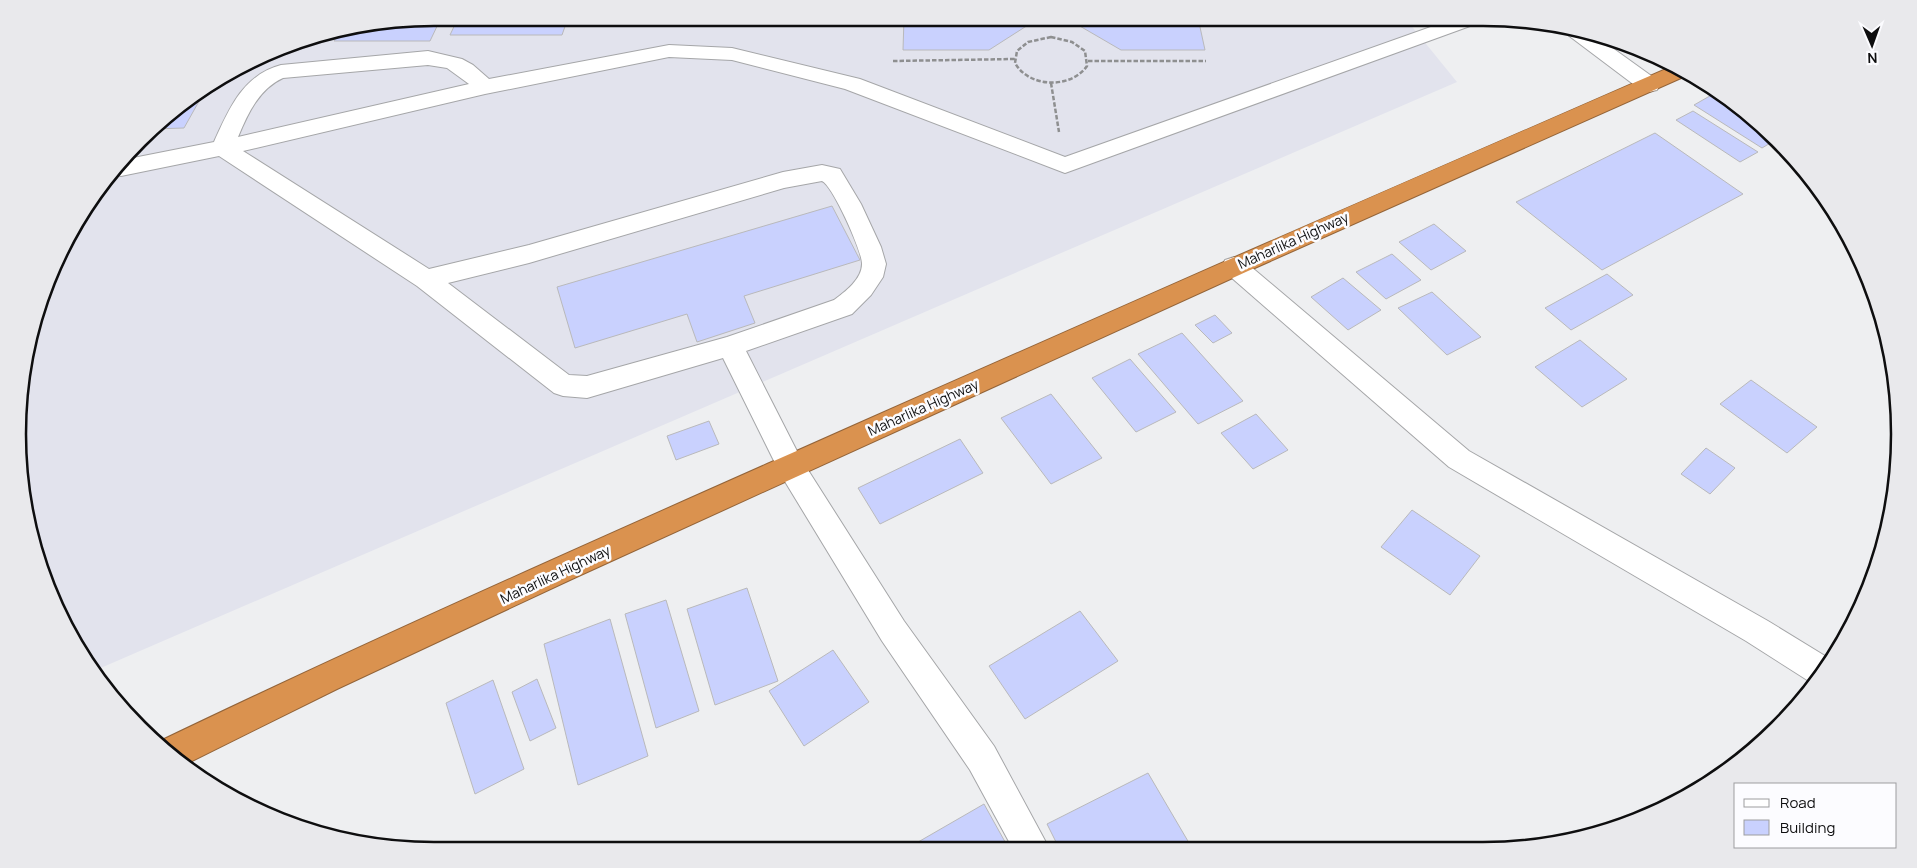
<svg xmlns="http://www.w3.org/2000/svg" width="1917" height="868" viewBox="0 0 1917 868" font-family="Manrope,sans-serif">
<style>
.built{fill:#e2e3ed}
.building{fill:#c9d1fe;stroke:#b9b9bb}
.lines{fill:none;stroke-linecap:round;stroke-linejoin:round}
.minor-casing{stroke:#a5a6a8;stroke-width:2}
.highway-casing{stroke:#936439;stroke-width:2}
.path{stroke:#8e8f90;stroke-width:2.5;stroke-dasharray:4.5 2;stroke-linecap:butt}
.minor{fill:#fff;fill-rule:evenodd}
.highway{fill:#da924f;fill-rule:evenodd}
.labels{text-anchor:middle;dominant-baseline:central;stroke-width:5;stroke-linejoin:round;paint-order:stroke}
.street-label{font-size:14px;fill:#0e0e0f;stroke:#fcfcff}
.rim{fill:none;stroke:#0e0e0f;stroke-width:2.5}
</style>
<rect width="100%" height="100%" fill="#eeeff1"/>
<path class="built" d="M434 18H1405L1457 82 96 670 73 642 25 515 18 434 25 353 73 226 160 121 226 73 300 40Z"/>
<path class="building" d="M434 18H441L430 41H334L339 33Z
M458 18H568L562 35H450Z
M904 18H1039L989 50H903Z
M1066 18H1198L1205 50H1121Z
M207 87 184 128 153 129 160 121Z
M1715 93 1738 107 1777 139 1762 148 1694 105Z
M1693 111 1758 152 1740 162 1676 120Z
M1655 133 1743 194 1602 270 1516 202Z
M832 206 860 260 744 296 755 323 697 342 687 314 575 348 557 287Z
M1434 224 1466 251 1431 270 1399 242Z
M1392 254 1421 280 1386 299 1356 272Z
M1607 274 1633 295 1571 330 1545 308Z
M1343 278 1381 310 1348 330 1311 297Z
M1432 292 1481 337 1447 355 1398 308Z
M1215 315 1232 333 1213 343 1195 325Z
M1182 333 1243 401 1198 424 1138 354Z
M1580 340 1627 379 1582 407 1535 367Z
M1130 359 1176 412 1136 432 1092 378Z
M1751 380 1817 427 1787 453 1720 404Z
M1051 394 1102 458 1051 484 1001 418Z
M1256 414 1288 450 1253 469 1221 433Z
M709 421 719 444 676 460 667 436Z
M960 439 983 473 880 524 858 488Z
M1706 448 1735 468 1710 494 1681 474Z
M1412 510 1480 556 1450 595 1381 547Z
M747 588 778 681 715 705 687 609Z
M666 600 699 711 656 728 625 614Z
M1080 611 1118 661 1025 719 989 666Z
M610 619 648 756 578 785 544 644Z
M833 650 869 702 804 746 769 691Z
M537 679 556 728 530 741 512 692Z
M493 680 524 769 475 794 446 703Z
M1148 773 1192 848H1059L1047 824Z
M984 804 1009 849H906Z"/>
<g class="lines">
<g class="minor-casing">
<path id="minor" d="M1456 18H1484L1481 22 1065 173 845 89 732 60 669 57 485 94 243 151 429 269 529 245 783 172 822 165 840 169 861 204 881 247 886 264 883 277 871 295 852 314 746 351 801 459 904 621 994 746 1049 848 1013 849 970 770 882 641 781 475 723 358 587 398 563 396 554 393 417 286 219 156 121 176 116 174 128 159 214 142C229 109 243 75 281 65L428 51 462 59 473 65 489 79 669 45 732 48 860 79 1065 157ZM428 65 447 68 469 84 238 137C248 113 259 89 283 78ZM822 181C833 186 862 251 862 264 862 279 845 292 834 300L727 337 587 376 569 375 448 283 529 263 784 188Z
M1563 25 1593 34 1657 80 1660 85 1657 90 1649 92 1641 90 1564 32 1561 28Z
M1234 257 1243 260 1469 451 1768 621 1830 659 1815 685 1746 641 1449 467 1225 272 1222 266 1225 260Z"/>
</g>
<g class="highway-casing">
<path id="highway" d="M1673 66 1690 74 1248 271 572 579 337 689 186 764 157 745 158 742C391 630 628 526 864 421 1133 302 1403 182 1673 66Z"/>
</g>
<path class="path" d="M1051 37 1072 42 1085 51 1087 66C1071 89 1029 88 1015 63L1017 51 1028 42Z
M893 61 1015 59
M1088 61H1206
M1051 83 1059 132"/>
<use href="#minor" class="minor"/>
<use href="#highway" class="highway"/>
</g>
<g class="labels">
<g class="street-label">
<text transform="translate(1293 240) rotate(-24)">Maharlika Highway</text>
<text transform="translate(923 407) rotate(-24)">Maharlika Highway</text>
<text transform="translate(555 574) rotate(-25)">Maharlika Highway</text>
</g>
</g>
<path d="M0 0H1917V868H0ZM434 26H1483A408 408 0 0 1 1891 434V434A408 408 0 0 1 1483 842H434A408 408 0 0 1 26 434V434A408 408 0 0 1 434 26Z" fill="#e9e9ec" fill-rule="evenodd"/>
<path class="rim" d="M434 26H1483A408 408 0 0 1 1891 434V434A408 408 0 0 1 1483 842H434A408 408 0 0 1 26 434V434A408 408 0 0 1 434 26Z"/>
<rect x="1734" y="783" width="162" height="65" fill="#fcfcff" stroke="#9d9d9f"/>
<rect x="1744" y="799" width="25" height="8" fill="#ffffff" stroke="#9d9d9f"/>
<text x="1780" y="808" font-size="15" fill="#0e0e0f">Road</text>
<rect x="1744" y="820" width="25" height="15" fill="#c9d1fe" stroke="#9d9d9f"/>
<text x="1780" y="833" font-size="15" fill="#0e0e0f">Building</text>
<g transform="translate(1872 45) rotate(178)" stroke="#fcfcff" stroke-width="4" paint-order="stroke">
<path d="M0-4L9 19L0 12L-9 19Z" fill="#0e0e0f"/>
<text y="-8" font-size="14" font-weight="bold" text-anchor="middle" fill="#0e0e0f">N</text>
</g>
</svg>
